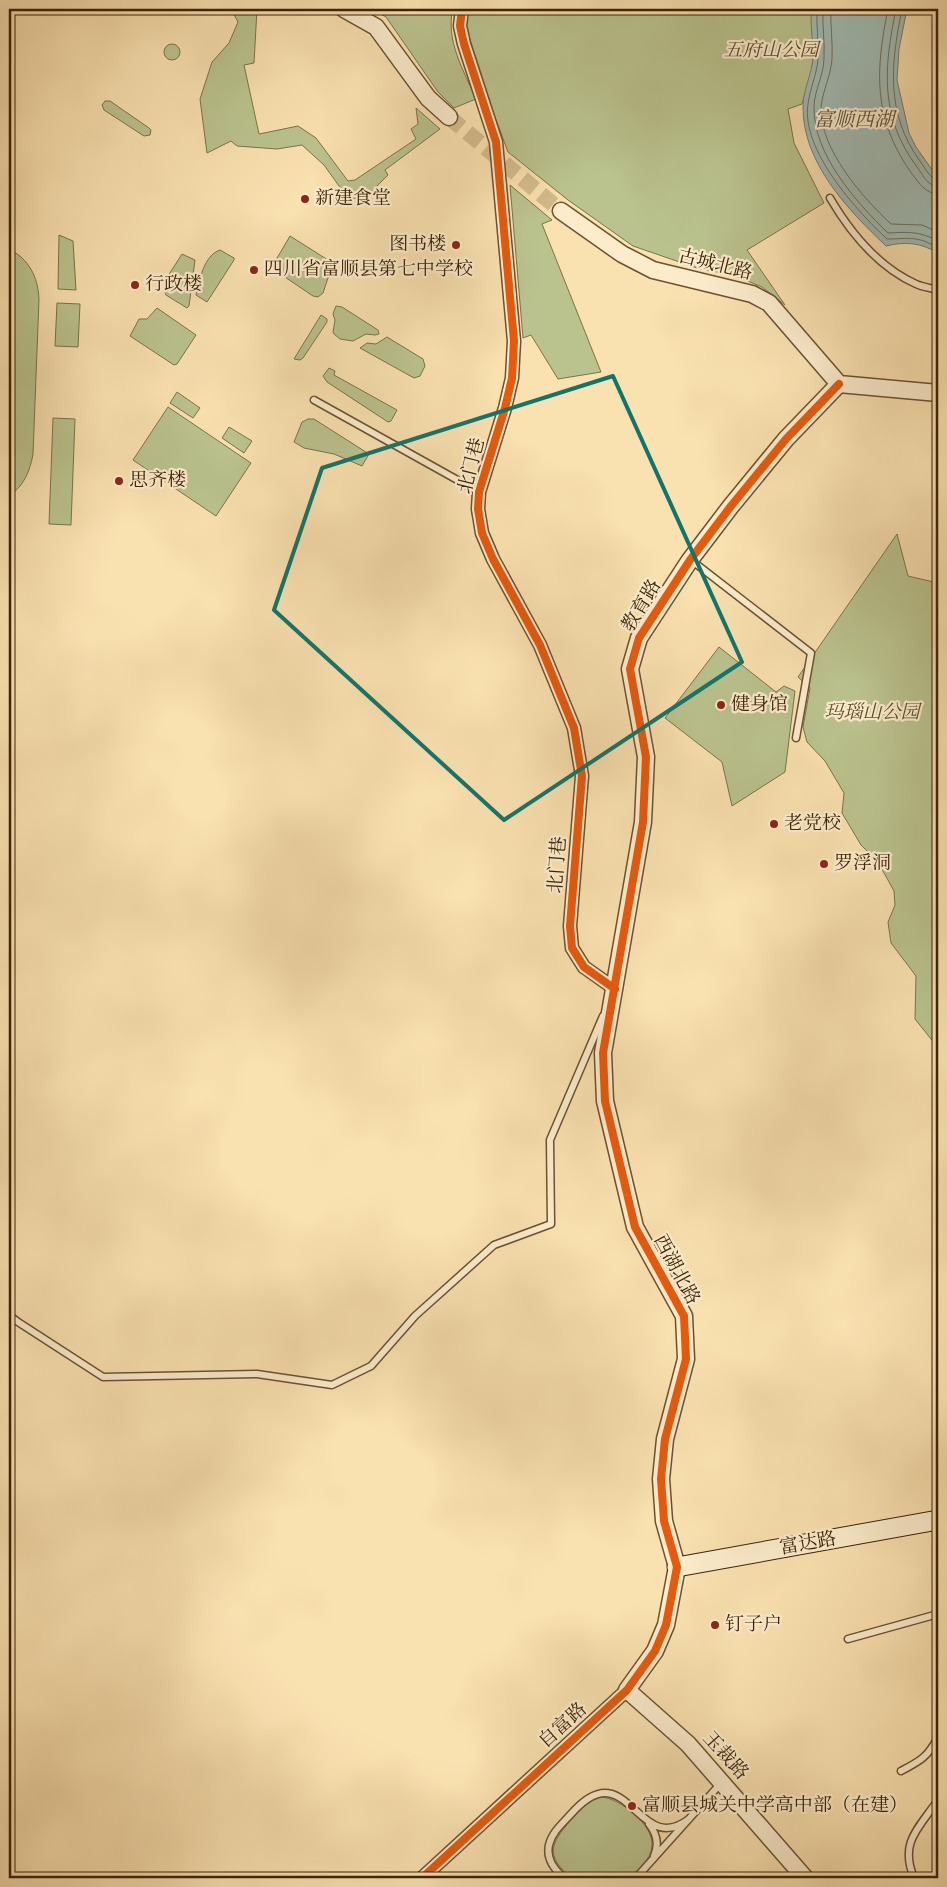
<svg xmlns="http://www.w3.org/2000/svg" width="947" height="1887" viewBox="0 0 947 1887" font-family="Vollkorn,'Noto Serif SC',serif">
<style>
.green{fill:#bac38e;stroke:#7a734a}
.water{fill:#a1bbb4;stroke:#787e6f}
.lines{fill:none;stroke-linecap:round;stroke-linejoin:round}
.shore{stroke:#6e6f5e;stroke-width:1}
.tertiary-tunnel{stroke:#d4bb8e;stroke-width:16;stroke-dasharray:16 8;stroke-linecap:butt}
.service-casing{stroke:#6a5231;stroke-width:9}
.minor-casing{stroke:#6a5231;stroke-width:15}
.tertiary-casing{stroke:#6a5231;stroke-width:19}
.secondary-casing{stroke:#3a2307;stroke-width:21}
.service{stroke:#fceccc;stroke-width:6}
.minor{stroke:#fceccc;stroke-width:12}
.tertiary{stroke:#fceccc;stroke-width:16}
.secondary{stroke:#fceccc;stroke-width:19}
.cycleway-casing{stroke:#fceccc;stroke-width:11}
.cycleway{stroke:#e8590c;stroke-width:8}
.marked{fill:none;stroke:#0f766e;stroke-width:4;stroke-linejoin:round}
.poi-dot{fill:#8f2418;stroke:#fceccc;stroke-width:2}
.labels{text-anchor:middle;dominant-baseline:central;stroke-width:4.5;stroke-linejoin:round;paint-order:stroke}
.park-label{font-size:19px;font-style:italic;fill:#5a4b29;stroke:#fceccc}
.poi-label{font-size:19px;fill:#3a2307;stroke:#fceccc;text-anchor:start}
.street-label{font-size:19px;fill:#3a2307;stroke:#fceccc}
.water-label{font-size:20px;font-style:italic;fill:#59513b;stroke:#fceccc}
</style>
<rect width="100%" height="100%" fill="#fae1b0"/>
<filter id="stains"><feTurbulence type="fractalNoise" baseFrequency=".004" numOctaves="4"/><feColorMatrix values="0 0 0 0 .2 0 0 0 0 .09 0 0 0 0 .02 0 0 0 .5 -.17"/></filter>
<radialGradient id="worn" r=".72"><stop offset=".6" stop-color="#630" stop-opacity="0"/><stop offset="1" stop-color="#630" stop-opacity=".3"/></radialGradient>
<path class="green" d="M231 9H257L254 63 244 65 259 134 298 126 316 138 348 181 355 180 416 139 411 129 418 124 416 108 440 129 385 170 388 175 363 200 347 197V192L339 186 324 165 302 145 277 149 237 146 231 141 207 153 200 99 212 62 229 43 238 22Z
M372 9H453C445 40 464 71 476 99L454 108 438 92 386 17Z
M469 9H812C810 25 814 41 813 57 813 73 807 88 802 104L788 109 794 143 824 203 747 250 785 305 762 287 733 275 697 268 633 246 568 200 508 152 495 117 467 30 466 19Z
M164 52a8 8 0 1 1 16 0a8 8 0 1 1-16 0Z
M105 101H110L149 128 151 130 150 135 144 136 104 110 102 105Z
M510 185 552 220 542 224 601 372 558 379 531 335 523 338Z
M59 235 73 241 76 290 58 289Z
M290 236 328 260 331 268 330 272 323 293 318 297 313 296 273 269V265Z
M9 249C29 259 38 277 39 299L33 454C30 471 24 486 9 496Z
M220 250 234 258V260L207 302 196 295C199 281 204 255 220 250Z
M182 254 195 260 189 306 187 308 166 295 165 293 169 286 166 279Z
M57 303 80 304 78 347 55 346Z
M336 306 342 307 378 330 379 334 375 335 366 334 353 341 340 339 334 334 333 332 335 320 333 314Z
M157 308 196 335 177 364 174 365 130 336 139 319H147Z
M321 315 327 319V322L303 358 300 360 294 359Z
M387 337 423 359 425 366 420 376 414 378 360 348 367 343 376 344Z
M329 368 335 371 334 375 397 410 391 421 388 422 327 382 323 376Z
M177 392 200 408 193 418 170 403Z
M168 407 251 463 216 516 133 460Z
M53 418 75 419 71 525 49 524Z
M308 419H314L369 454 362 466 334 454 304 448 294 442 302 422Z
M229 427 252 441 244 453 222 438Z
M897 534 908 576 938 583V1042L935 1044 915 1019 916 976 891 943 888 922 895 905 894 891 878 862 861 845 842 813 844 793 825 761 807 742 803 727 810 688 798 677Z
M719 647 776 692 784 686 795 691 785 772 732 806 722 762 665 718Z
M601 1797C620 1798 654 1825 652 1846 651 1859 639 1869 630 1878H571C545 1855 550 1844 571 1820 580 1810 587 1801 601 1797Z"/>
<path class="water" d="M812 9H907L899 49 897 80 909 133 916 147 938 178V253C921 243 906 241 886 246 848 210 802 162 803 106 803 90 812 74 813 58 814 41 809 25 812 9Z"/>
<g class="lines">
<path class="shore" d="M817 9C816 25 819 42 818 59 817 74 810 88 808 104 801 150 856 210 887 239 909 239 917 235 938 248
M823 9C822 25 825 42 824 58 824 75 814 91 814 107 813 154 856 202 888 233 909 232 919 231 938 241
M831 9C830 25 833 42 832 59 831 76 822 92 821 108 820 149 862 197 891 224L922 225 938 232
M888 9C875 72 873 119 912 174 920 184 925 193 938 194
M896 9C884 67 879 116 917 167 923 175 927 186 938 186
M902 9C891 63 885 113 920 161 925 168 930 179 938 180"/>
<path class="tertiary-tunnel" d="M449 117 561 211"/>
<g class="service-casing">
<path id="service" d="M830 198C850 232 878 267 916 284 922 287 931 288 938 290
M314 400 479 492
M691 560 811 653 796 738
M9 1315 18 1322 103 1377 257 1374 332 1385 371 1366 415 1316 494 1245 551 1224 550 1140 603 1016
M848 1639 938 1614
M901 1771C920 1761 928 1757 938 1737
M649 1824C657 1834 659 1845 654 1856
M564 1878C554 1869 546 1859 549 1845 552 1832 563 1823 571 1814 628 1749 637 1859 689 1819
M636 1878 722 1782
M914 1878C899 1842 919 1828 938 1800"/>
</g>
<g class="minor-casing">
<path id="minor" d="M462 9 460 26 464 44 496 142 514 341 512 378 505 408 479 492 478 509 482 533 493 559 540 645 574 728 582 776 570 926 572 948 584 967 615 989
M422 1878 627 1690"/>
</g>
<g class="tertiary-casing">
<path id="tertiary" d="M344 9 376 27 428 98 449 117
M561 211 622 254 653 270 752 294 769 303 839 384
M839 384 938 393
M805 1878 688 1744 627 1690 655 1651 666 1625 677 1567 664 1521 661 1479 665 1439 686 1359 684 1316 635 1227 605 1101 603 1053 643 822 646 757 630 669 639 638 690 560 731 506 786 439 839 384"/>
</g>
<g class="secondary-casing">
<path id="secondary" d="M677 1567 938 1520"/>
</g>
<use href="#service" class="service"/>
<use href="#minor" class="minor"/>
<use href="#tertiary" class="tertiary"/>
<use href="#secondary" class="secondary"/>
<g class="cycleway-casing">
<path id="cycleway" d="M462 9 460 26 464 44 496 142 514 341 512 378 505 408 479 492 478 509 482 533 493 559 540 645 574 728 582 776 570 926 572 948 584 967 615 989
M422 1878 627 1690 655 1651 666 1625 677 1567 664 1521 661 1479 665 1439 686 1359 684 1316 635 1227 605 1101 603 1053 643 822 646 757 630 669 639 638 690 560 731 506 786 439 839 384"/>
</g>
<use href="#cycleway" class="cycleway"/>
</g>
<path class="marked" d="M613 376 742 662 504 820 274 610 322 468Z"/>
<g class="poi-dot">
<circle cx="305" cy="199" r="5"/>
<circle cx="456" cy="245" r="5"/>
<circle cx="254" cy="270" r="5"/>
<circle cx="135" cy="285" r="5"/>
<circle cx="119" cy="481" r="5"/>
<circle cx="721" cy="705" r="5"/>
<circle cx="774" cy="824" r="5"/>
<circle cx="824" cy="864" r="5"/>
<circle cx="715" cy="1625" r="5"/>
<circle cx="632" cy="1806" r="5"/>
</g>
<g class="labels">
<g class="park-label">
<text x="771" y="51">五府山公园</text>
<text x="872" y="713">玛瑙山公园</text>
</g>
<g class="poi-label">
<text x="315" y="199">新建食堂</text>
<text x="446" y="245" text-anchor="end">图书楼</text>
<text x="264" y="270">四川省富顺县第七中学校</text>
<text x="145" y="285">行政楼</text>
<text x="129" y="481">思齐楼</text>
<text x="731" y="705">健身馆</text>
<text x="784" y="824">老党校</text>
<text x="834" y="864">罗浮洞</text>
<text x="725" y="1625">钉子户</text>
<text x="642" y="1806">富顺县城关中学高中部（在建）</text>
</g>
<g class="street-label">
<text transform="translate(715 265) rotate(14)">古城北路</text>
<text transform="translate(472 466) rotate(-76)">北门巷</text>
<text transform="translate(642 606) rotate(-59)">教育路</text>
<text transform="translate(558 865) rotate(-86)">北门巷</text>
<text transform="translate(676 1270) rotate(62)">西湖北路</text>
<text transform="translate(808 1544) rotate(-10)">富达路</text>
<text transform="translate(563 1726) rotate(-42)">自富路</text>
<text transform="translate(725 1756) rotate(48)">玉裁路</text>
</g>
<g class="water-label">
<text x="854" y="121">富顺西湖</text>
</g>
</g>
<rect width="947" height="1887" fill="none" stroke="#fae1b0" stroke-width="30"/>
<rect x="10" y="10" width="927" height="1867" fill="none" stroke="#3a2307" stroke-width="2.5"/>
<rect x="15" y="15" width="917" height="1857" fill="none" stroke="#3a2307"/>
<rect width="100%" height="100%" filter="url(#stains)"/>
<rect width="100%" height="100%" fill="url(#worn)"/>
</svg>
